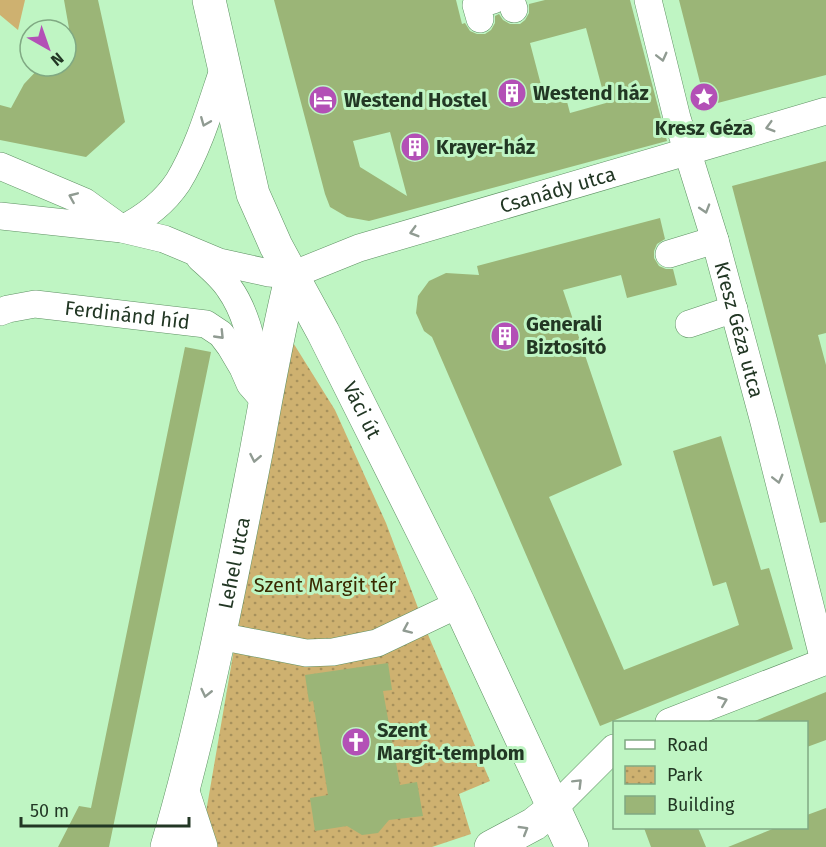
<svg xmlns="http://www.w3.org/2000/svg" width="826" height="847" viewBox="0 0 826 847" font-family="'Fira Sans',sans-serif">
<style>
.grass{fill:#ceb170}
.park{fill:url(#park-dots)}
.building{fill:#9bb577;fill-rule:evenodd}
.lines{fill:none;stroke-linecap:round;stroke-linejoin:round}
.minor-casing{stroke:#5e9163;stroke-width:28}
.major-casing{stroke:#5e9163;stroke-width:34}
.minor{stroke:#fff;stroke-width:27}
.major{stroke:#fff;stroke-width:33}
.oneway{stroke:#909b92}
.labels{text-anchor:middle;dominant-baseline:central;stroke-width:6;stroke-linejoin:round;paint-order:stroke}
.poi-label{font-size:20px;font-weight:bold;fill:#223724;stroke:#bff5c3;text-anchor:start}
.street-label{font-size:20px;fill:#223724;stroke:#bff5c3}
.park-label{font-size:20px;fill:#392900;stroke:#bff5c3}
</style>
<defs>
<pattern id="park-dots" width="8" height="8" patternUnits="userSpaceOnUse" patternTransform="scale(1.5)"><rect width="8" height="8" fill="#ceb170"/><path d="M2 2h.1M6 6h.1" fill="none" stroke="#a7915c" stroke-width="1.8" stroke-linecap="round"/></pattern>
</defs>
<rect width="100%" height="100%" fill="#bff5c3"/>
<path class="grass" d="M0 0H25L18 30 0 15Z"/>
<path class="park" d="M292 341 335 410 386 523 429 637 490 781 459 794 471 834 432 847H211L204 824 286 346Z"/>
<path class="building" d="M64 0H98L125 122 86 157 0 140V105L11 108 24 84 41 66H66V53L73 51Z
M274 0H456L462 24 465 23 470 31 477 34H485L491 30 495 23V16L499 14 503 20 510 24H520L525 20 529 13V4L545 0H630L667 141 369 221 347 217 330 207 325 194ZM586 28 606 103 570 113 566 98 546 104 530 43ZM390 132 407 196 360 167 353 141Z
M679 0H826V75L706 106Z
M826 161V333L818 335 826 365V522L820 523 732 186Z
M660 218 665 239 657 244 654 251V258L659 266 666 269H673L677 285 627 298 621 275 563 290 622 465 549 497 624 670 739 625 726 582 713 586 673 451 721 436 761 570 769 568 793 649 600 726 432 337 424 331 416 313 418 296 429 281 446 273 479 275 477 266Z
M185 347 211 352 109 847H58L79 806 91 808Z
M388 663 392 690 383 691 400 785 417 782 423 816 389 820 378 833 362 835 347 826 315 831 310 798 328 795 313 701 309 702 305 675Z
M826 692V740L807 747V723H750Z
M826 808V847H728L775 828H807V815Z
M644 828H698L706 847H651Z"/>
<g class="lines">
<g class="minor-casing">
<g id="minor">
<path d="M511 0 514 9"/>
<path id="s1" d="M648 0 677 118 715 240 764 422 824 661"/>
<path d="M480 19 476 5 493 0"/>
<path d="M0 166 85 202 121 228"/>
<path id="s2" d="M0 216 122 229 164 239 219 262 269 273 292 275 359 248 826 111"/>
<path d="M122 229C144 218 164 203 178 182 199 148 211 105 224 67"/>
<path d="M669 254 715 240"/>
<path d="M200 258C210 267 222 277 229 288 249 316 253 350 260 382"/>
<path id="s3" d="M0 312 8 309 35 304 206 324 221 334 230 346 243 368 250 384 264 400"/>
<path d="M689 324 734 309"/>
<path d="M219 636 306 653 333 652 377 643 459 604"/>
<path d="M669 722 826 661"/>
<path d="M554 808 614 748"/>
</g>
</g>
<g class="major-casing">
<g id="major">
<path id="s4" d="M209 0 253 194 276 246 323 332 459 604 572 847"/>
<path d="M183 792 201 847"/>
<path id="s5" d="M167 847C205 718 230 585 256 453 267 394 277 334 292 275"/>
<path d="M491 847 534 824 554 808"/>
</g>
</g>
<use href="#minor" class="minor"/>
<use href="#major" class="major"/>
</g>
<defs><path id="oneway-chevron" d="M-2-3.5L2.5 0L-2 3.5" fill="none" stroke-width="1.6" stroke-linecap="round" stroke-linejoin="round" transform="scale(1.5)"/></defs>
<g class="oneway">
<use href="#oneway-chevron" transform="translate(662 57) rotate(76)"/>
<use href="#oneway-chevron" transform="translate(205 122) rotate(112)"/>
<use href="#oneway-chevron" transform="translate(770 127) rotate(164)"/>
<use href="#oneway-chevron" transform="translate(73 197) rotate(-157)"/>
<use href="#oneway-chevron" transform="translate(705 209) rotate(73)"/>
<use href="#oneway-chevron" transform="translate(414 232) rotate(164)"/>
<use href="#oneway-chevron" transform="translate(220 335) rotate(46)"/>
<use href="#oneway-chevron" transform="translate(255 458) rotate(101)"/>
<use href="#oneway-chevron" transform="translate(778 479) rotate(76)"/>
<use href="#oneway-chevron" transform="translate(407 629) rotate(156)"/>
<use href="#oneway-chevron" transform="translate(206 693) rotate(103)"/>
<use href="#oneway-chevron" transform="translate(723 701) rotate(-22)"/>
<use href="#oneway-chevron" transform="translate(578 783) rotate(-45)"/>
<use href="#oneway-chevron" transform="translate(524 830) rotate(-31)"/>
</g>
<defs>
<g id="building-disc" transform="scale(1.5)"><circle r="9.5" fill="#b350b6" stroke="#bff5c3"/><path d="M-4-6H4V6H1V3H-1V6H-4ZM-2.5-4.3h1.7v1.8h-1.7ZM.8-4.3h1.7v1.8H.8ZM-2.5-1h1.7V.8h-1.7ZM.8-1h1.7V.8H.8Z" fill="#fff"/></g>
<g id="sight-disc" transform="scale(1.5)"><circle r="9.5" fill="#b350b6" stroke="#bff5c3"/><path d="M0-6L1.8-2.2L6-1.7L2.9 1.2L3.7 5.4L0 3.3L-3.7 5.4L-2.9 1.2L-6-1.7L-1.8-2.2Z" fill="#fff"/></g>
<g id="hotel-disc" transform="scale(1.5)"><circle r="9.5" fill="#b350b6" stroke="#bff5c3"/><path d="M-6-4.5h1.5V1H6V5H4.5V3h-9V5H-6ZM-4 0a1.8 1.8 0 1 1 3.6 0ZM.5 0V-2.5h3Q6-2.5 6 0Z" fill="#fff"/></g>
<g id="church-disc" transform="scale(1.5)"><circle r="9.5" fill="#b350b6" stroke="#bff5c3"/><path d="M-1.2-6h2.4v3.5h3.3v2.4h-3.3V6h-2.4V-.1h-3.3v-2.4h3.3Z" fill="#fff"/></g>
</defs>
<g fill-rule="evenodd">
<use href="#building-disc" x="512" y="93"/>
<use href="#sight-disc" x="704" y="97"/>
<use href="#hotel-disc" x="323" y="100"/>
<use href="#building-disc" x="415" y="147"/>
<use href="#building-disc" x="505" y="336"/>
<use href="#church-disc" x="356" y="742"/>
</g>
<g class="labels">
<g class="poi-label">
<text x="533" y="93">Westend ház</text>
<text x="344" y="100">Westend Hostel</text>
<text x="704" y="128" text-anchor="middle">Kresz Géza</text>
<text x="436" y="147">Krayer-ház</text>
<text x="526" y="324">Generali<tspan x="526" dy="23">Biztosító</tspan></text>
<text x="377" y="730">Szent<tspan x="377" dy="23">Margit-templom</tspan></text>
</g>
<g class="street-label">
<text stroke="none"><textPath href="#s2" startOffset="579">Csanády utca</textPath></text>
<text stroke="none"><textPath href="#s3" startOffset="129">Ferdinánd híd</textPath></text>
<text stroke="none"><textPath href="#s1" startOffset="342">Kresz Géza utca</textPath></text>
<text stroke="none"><textPath href="#s4" startOffset="441">Váci út</textPath></text>
<text stroke="none"><textPath href="#s5" startOffset="292">Lehel utca</textPath></text>
</g>
<g class="park-label">
<text x="325" y="585">Szent Margit tér</text>
</g>
</g>
<rect x="613" y="721" width="195" height="108" fill="#bff5c3" stroke="#80a983" stroke-width="1.5"/>
<rect x="625" y="740" width="30" height="9" fill="#ffffff" stroke="#80a983" stroke-width="1.5"/>
<text x="667" y="751" font-size="18" fill="#223724">Road</text>
<rect x="625" y="766" width="30" height="18" fill="url(#park-dots)" stroke="#80a983" stroke-width="1.5"/>
<text x="667" y="781" font-size="18" fill="#223724">Park</text>
<rect x="625" y="796" width="30" height="18" fill="#9bb577" stroke="#80a983" stroke-width="1.5"/>
<text x="667" y="811" font-size="18" fill="#223724">Building</text>
<g transform="translate(48 48) rotate(140)"><circle r="28" fill="#bff5c3" stroke="#80a983" stroke-width="1.5"/>
<path d="M0-4.5L10 22L0 15L-10 22Z" fill="#b350b6"/>
<text y="-9" font-size="16" font-weight="bold" text-anchor="middle" fill="#223724">N</text>
</g>
<path d="M21 817v9h168v-9" fill="none" stroke="#223724" stroke-width="3"/>
<text x="30" y="817" font-size="18" fill="#223724" stroke="#bff5c3" stroke-width="4.5" paint-order="stroke">50 m</text>
</svg>
